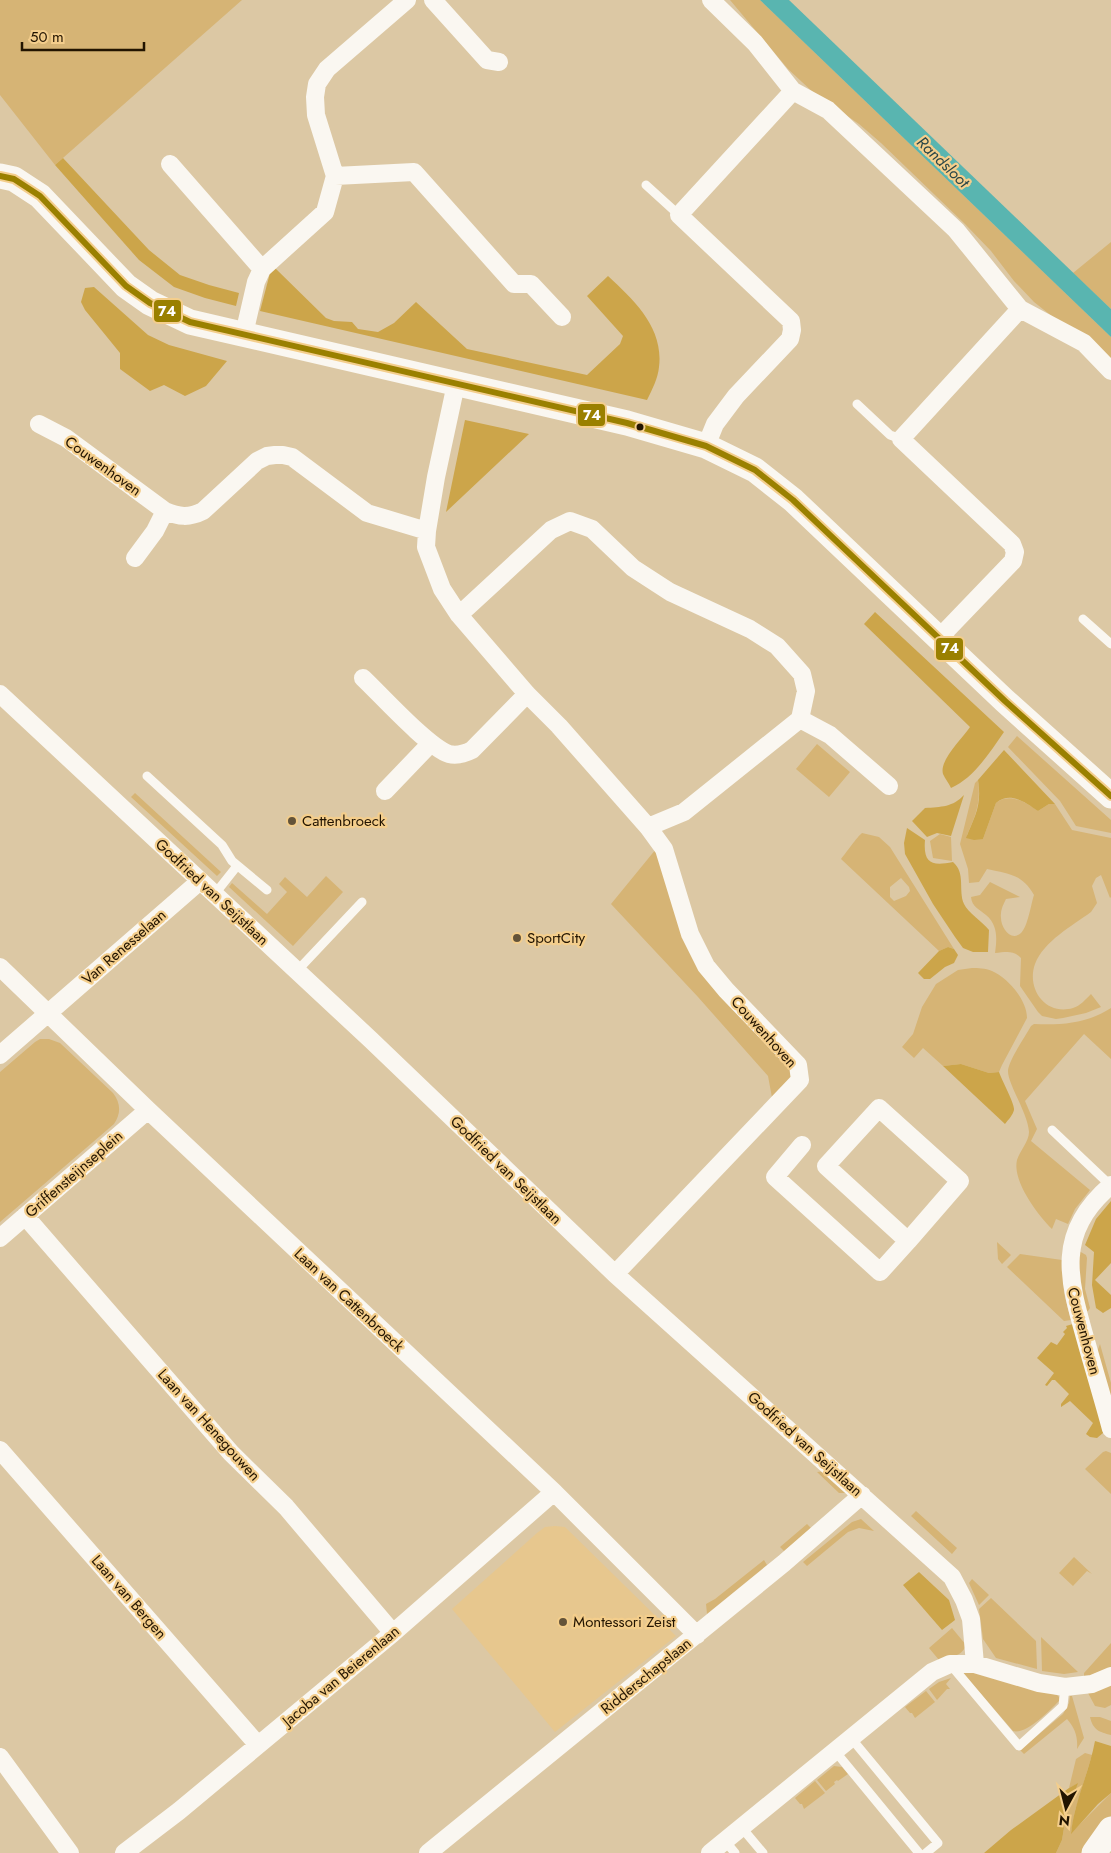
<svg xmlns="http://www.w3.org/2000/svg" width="1111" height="1853" viewBox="0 0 1111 1853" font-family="Jost,sans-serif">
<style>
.built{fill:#e7c78e}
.green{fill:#d6b475;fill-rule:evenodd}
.forest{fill:#cca54a}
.water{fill:#59b5b0}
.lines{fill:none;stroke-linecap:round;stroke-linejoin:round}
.lane{stroke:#faf7f1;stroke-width:9}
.street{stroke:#faf7f1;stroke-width:18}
.secondary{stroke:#faf7f1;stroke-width:25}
.bus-1-casing{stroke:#f4ce8c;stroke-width:10}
.bus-1{stroke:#9a8000;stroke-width:6}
.bus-dot{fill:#221400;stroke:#f4ce8c;stroke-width:2}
.poi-dot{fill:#635339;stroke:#f4ce8c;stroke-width:2}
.labels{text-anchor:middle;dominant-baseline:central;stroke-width:4.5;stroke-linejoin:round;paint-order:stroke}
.street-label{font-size:15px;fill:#221400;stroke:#f4ce8c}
.poi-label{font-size:15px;fill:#221400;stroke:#f4ce8c;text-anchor:start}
.water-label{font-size:16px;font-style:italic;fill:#2b4748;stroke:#f4ce8c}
.line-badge{stroke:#f4ce8c;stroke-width:2}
.badge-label{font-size:14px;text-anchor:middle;font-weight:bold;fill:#fff}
</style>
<rect width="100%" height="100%" fill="#dcc8a4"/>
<path class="built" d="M555 1526 565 1527 676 1636 555 1732 452 1609 537 1533 545 1527Z"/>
<path class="green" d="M0 0H242L55 165 0 95Z
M730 0H760L1111 337V363L1034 302 1014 281 991 251 965 224 881 143 859 124 816 95 788 69Z
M1111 242V309L1073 273Z
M1017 736 1111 820V833L1076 826 1060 801 1008 747Z
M817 744 850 772 829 797 796 769Z
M978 780C981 802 976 815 967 835L983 839 996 803C1010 792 1025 802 1038 811L1049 804H1055L1072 830 1111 838V897L1110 898 1101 875 1096 878 1092 886 1097 903 1091 912C1072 926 1044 941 1035 964 1026 989 1046 1016 1073 1008 1080 1006 1086 999 1091 994L1101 1007 1086 1013 1063 1018 1056 1019 1042 1016 1038 1012 1020 986 1021 958C1014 950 1006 952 995 953 997 939 998 925 986 915 979 909 972 907 971 897L980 895 990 882 1020 897 1006 899C1003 905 1000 911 1001 918 1001 928 1011 942 1021 933 1028 926 1031 904 1034 895 1022 874 1009 874 987 869L979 882 969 883 968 869 960 844 975 783Z
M135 793 221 872 217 876 131 797Z
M862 833 879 837 890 847 954 949 948 947 939 951 841 859C846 853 857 837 862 833ZM901 878 909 887 910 891 906 896 894 901 890 897V887Z
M940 834 951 837 952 861 933 858 930 841Z
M656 849 677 917 793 1072 792 1083 773 1103 768 1076 698 997 611 904Z
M326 876 343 892 293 946 229 887 232 883 267 914 287 892 279 884 285 877 307 897Z
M972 968C978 968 985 968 992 971 1008 978 1027 1000 1027 1018L1002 1065 999 1072 989 1073 961 1064 943 1066 923 1048 914 1058 902 1047 913 1034 922 1007 936 984 958 970Z
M1111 1008V1059L1084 1034 1025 1101 1037 1129 1031 1141 1090 1190 1075 1209 1068 1224 1056 1219 1052 1229C1038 1215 1012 1181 1017 1160 1020 1151 1029 1141 1029 1132 1028 1113 1007 1083 1008 1070 1010 1058 1025 1037 1031 1026L1034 1024C1062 1025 1086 1024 1111 1008Z
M40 1039H49L60 1043 113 1093C121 1103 121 1114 114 1124L0 1222V1072L35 1042Z
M997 1242 1011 1255 1002 1264 998 1259Z
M1079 1251 1086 1255 1087 1258 1085 1289 1090 1308 1088 1311 1085 1312 1078 1287Z
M1020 1254 1062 1260 1064 1293 1071 1320 1064 1321 1007 1267Z
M1100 1344 1111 1383V1402L1097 1352Z
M1106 1451 1111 1453V1494L1085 1469 1103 1452Z
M826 1471 846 1493H839L817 1472Z
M916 1511 957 1548 952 1554 911 1516Z
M861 1519 874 1531 859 1528 848 1532 807 1566 803 1562 852 1522Z
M807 1524 812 1529 784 1551 780 1547Z
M1074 1557 1092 1574 1087 1571 1073 1586 1059 1573Z
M764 1560 767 1565 707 1614 706 1604 715 1599Z
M972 1579 989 1595 979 1605 969 1583Z
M991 1598 1036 1641 1037 1669 996 1658 983 1639 979 1609Z
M952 1628 966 1645C962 1657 950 1657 939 1660L929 1648Z
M1041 1637 1078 1672 1064 1674 1042 1671Z
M1111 1643V1667L1084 1678V1673Z
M963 1669 1057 1695 1059 1697V1701C1049 1711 1026 1735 1013 1731L962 1672Z
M951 1678 946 1684 950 1689H947L937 1700 929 1689 939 1682Z
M1111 1685V1705L1105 1708 1095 1706 1088 1693Z
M926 1691 935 1702 915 1718 912 1713H910L905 1707Z
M1070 1696H1072L1084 1738 1077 1749C1078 1737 1075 1728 1067 1719L1024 1754 1020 1750 1063 1714 1069 1703Z
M1090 1717H1100L1111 1721V1735C1099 1732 1093 1730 1090 1717Z
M1085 1753 1092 1755 1075 1811 1071 1833 1111 1793V1816L1082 1853H1056L1062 1840 1066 1816 1077 1784 1069 1788 1076 1759Z
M834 1766 842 1767 848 1774 838 1781 837 1780 834 1782 835 1784 826 1791 817 1780Z
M815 1781 825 1793 804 1809 802 1804H800L795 1798Z"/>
<path class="forest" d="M63 158 149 250 180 275 209 285 239 293 236 306 205 298 174 287 139 260 55 165Z
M275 268 326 318 334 321 352 322 358 329 378 332 394 323 416 302 467 349 587 375 620 344 623 336 587 296 608 276C634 300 664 328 659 367 658 378 652 390 647 400L260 311 270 273Z
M94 287 148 335 169 345 227 361 206 386 185 396 164 385 150 391 120 369V353L85 310 81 302 85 288Z
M465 420 529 434 446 512Z
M875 612 1004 732C990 752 974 778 951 788 949 783 945 779 943 774 939 760 962 739 970 727L864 624Z
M1004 750 1055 804H1049L1038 811C1025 802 1010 791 996 803L983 839 974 840 966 838C975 815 982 806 978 780Z
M964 795 951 836 937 833 927 837 912 821 925 808C941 807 953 807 964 795Z
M907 828 925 840C923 864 932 866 953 862 966 873 958 890 964 904 968 913 982 921 989 930L988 952H973L963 948 955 937 933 904 905 854 904 843Z
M948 947 954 949 958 955 954 963 945 967 930 979H924L918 973 939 951Z
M961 1064 989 1073 999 1072C1002 1081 1015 1104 1014 1110 1013 1115 1008 1120 1005 1124L943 1066Z
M1111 1201V1263L1095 1280 1111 1295V1308L1103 1313 1096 1308 1092 1285 1094 1252 1085 1245 1096 1219Z
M1073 1324 1104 1429 1103 1433 1097 1438 1090 1437 1086 1434 1093 1423 1070 1401 1061 1407V1404L1069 1394 1055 1380H1052L1047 1386 1045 1385 1054 1373 1037 1358 1051 1342 1057 1345 1065 1334 1063 1332 1067 1328 1066 1326Z
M919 1572 949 1600 955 1620 942 1630 903 1585Z
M1095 1741 1111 1746V1793L1098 1804 1071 1834C1074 1802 1089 1773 1095 1741Z
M1078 1783 1066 1816 1062 1840 1056 1853H984L1011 1830 1069 1788Z"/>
<path class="water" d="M760 0H789L1111 309V337Z"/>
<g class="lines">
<path class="lane" d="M646 185 679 215
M857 404 890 435 901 439
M1083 619 1111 644
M147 776 222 845 232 861 267 890
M214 895 237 866
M296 972 362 902
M1052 1130 1110 1185
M950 1664 1019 1746 1063 1706 1065 1687
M851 1738 938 1843 926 1853
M835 1751 919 1853
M742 1828 763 1853
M725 1841 735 1853"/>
<path class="street" d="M433 0 487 60 499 62
M711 0 755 43 793 91 828 110 956 230 1020 309 1084 343 1111 371
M170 164 262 269
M335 176 414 172 514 284H531L562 317
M244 334 256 282 262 269 325 212 335 176 316 115 315 97 317 84 327 69 407 0
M456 384 436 477 427 531 426 547 442 589 459 615 527 694 559 726 648 827 664 849 690 934 706 966 726 990 798 1065 800 1080 615 1274
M39 424 66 438 165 511C179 517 189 518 203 511L257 461 267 456 275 455H283L292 457 367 513 427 531
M706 446 715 424 736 396 790 339 792 330 791 321 679 215 793 91
M135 558 155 531 165 511
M459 615 551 530 570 521 592 529 633 568 670 592 750 629 777 646 802 674 806 691 800 719 684 812 648 827
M939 638 1013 561 1015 552 1012 544 901 439 1020 309
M363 678C381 695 428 747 449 754 457 756 464 754 472 750L527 694
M0 694 371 1040 615 1274 952 1577 964 1600 971 1619 975 1664
M800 719 830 735 889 786
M385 791 431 743
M0 967 148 1110 554 1492 697 1635
M0 1055 200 881
M879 1108 960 1181 908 1241 826 1166Z
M802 1145 775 1177 880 1272 908 1241
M1111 1185C1055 1233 1068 1278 1086 1341 1094 1370 1103 1399 1111 1429
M25 1216 231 1453 286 1507 393 1633
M0 1238 148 1110
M0 1450 258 1745
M0 1757 70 1853
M124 1853 179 1811 393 1633 554 1492
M428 1853 784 1563 862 1495
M710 1853 932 1672 950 1664H975L1039 1683 1065 1687 1092 1684 1111 1676"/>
<path class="secondary" d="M0 176 14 179 40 196 126 286 150 303 190 322 627 423 706 446 755 470 793 500 1005 701 1111 796
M1094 1853 1111 1829"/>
<g class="bus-1-casing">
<path id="bus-1" d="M0 176 14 179 40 196 126 286 150 303 190 322 627 423 706 446 755 470 793 500 1005 701 1111 796"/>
</g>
<use href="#bus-1" class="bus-1"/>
</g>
<circle class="bus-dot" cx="640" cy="427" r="4.5"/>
<g class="poi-dot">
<circle cx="292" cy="821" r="5"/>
<circle cx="517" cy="938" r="5"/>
<circle cx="563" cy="1622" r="5"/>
</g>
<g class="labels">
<g class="street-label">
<text transform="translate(103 466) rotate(36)">Couwenhoven</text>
<text transform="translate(212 892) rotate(43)">Godfried van Seijstlaan</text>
<text transform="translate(124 947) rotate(-41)">Van Renesselaan</text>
<text transform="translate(764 1032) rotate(48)">Couwenhoven</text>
<text transform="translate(506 1170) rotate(44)">Godfried van Seijstlaan</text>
<text transform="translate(74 1174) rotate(-41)">Griffensteijnseplein</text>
<text transform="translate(349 1300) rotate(43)">Laan van Cattenbroeck</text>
<text transform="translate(1084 1331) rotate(75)">Couwenhoven</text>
<text transform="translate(209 1425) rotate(48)">Laan van Henegouwen</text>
<text transform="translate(805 1444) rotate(42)">Godfried van Seijstlaan</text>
<text transform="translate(129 1597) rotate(49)">Laan van Bergen</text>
<text transform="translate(341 1676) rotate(-40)">Jacoba van Beierenlaan</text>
<text transform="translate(646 1676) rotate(-39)">Ridderschapslaan</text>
</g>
<g class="poi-label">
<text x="302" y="821">Cattenbroeck</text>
<text x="527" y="938">SportCity</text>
<text x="573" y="1622">Montessori Zeist</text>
</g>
<g class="water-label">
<text transform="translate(943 162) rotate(44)">Randsloot</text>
</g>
</g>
<g class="line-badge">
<rect x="153" y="299" width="29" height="24" rx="5" fill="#9a8000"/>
<rect x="577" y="403" width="29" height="24" rx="5" fill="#9a8000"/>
<rect x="935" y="637" width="29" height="24" rx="5" fill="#9a8000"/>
</g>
<g class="badge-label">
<text x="167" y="316">74</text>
<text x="592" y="420">74</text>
<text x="950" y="653">74</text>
</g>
<g transform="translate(1066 1808) rotate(187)" stroke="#f4ce8c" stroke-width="4" paint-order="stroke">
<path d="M0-4L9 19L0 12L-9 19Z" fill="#221400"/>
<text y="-8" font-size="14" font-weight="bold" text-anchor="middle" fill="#221400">N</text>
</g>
<path d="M22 42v8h122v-8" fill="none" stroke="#221400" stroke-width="2.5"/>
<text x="30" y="42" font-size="15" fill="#221400" stroke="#f4ce8c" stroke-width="4" paint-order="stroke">50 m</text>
</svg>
